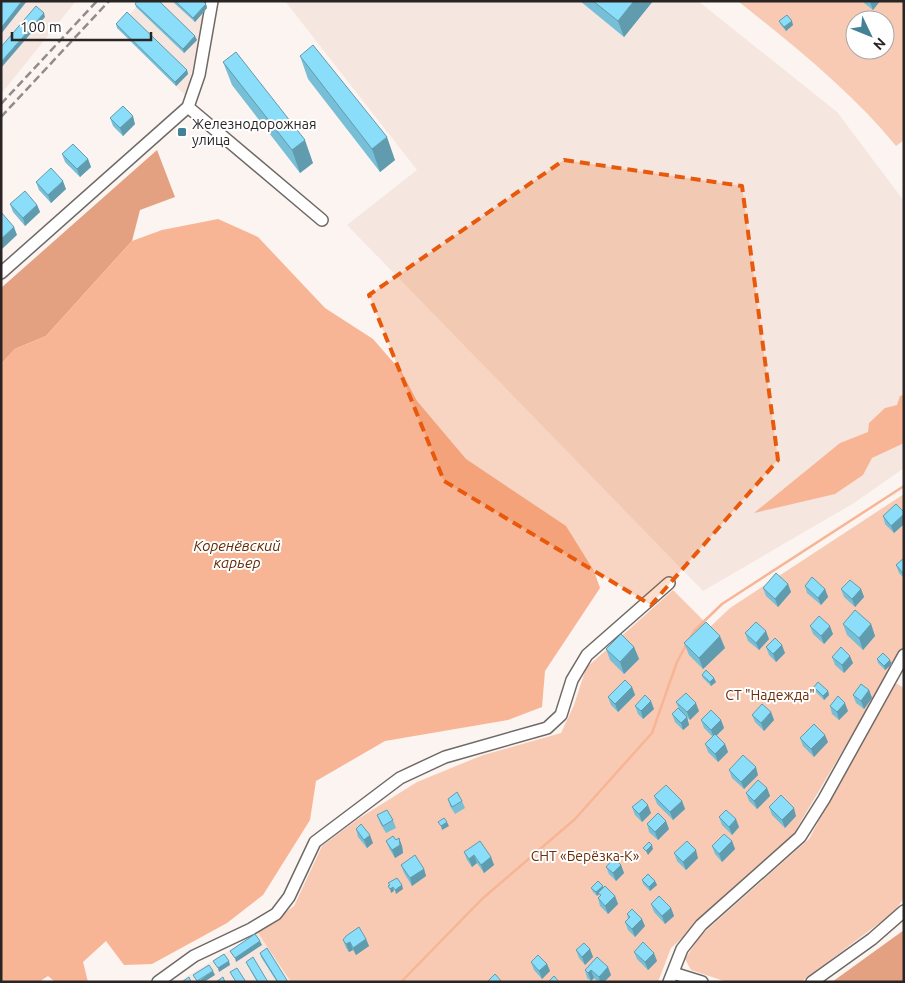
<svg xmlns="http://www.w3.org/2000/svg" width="905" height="983" viewBox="0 0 905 983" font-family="Ubuntu,sans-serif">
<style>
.built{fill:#f5e6df}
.green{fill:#f8cab3;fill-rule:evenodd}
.forest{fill:#e3a181}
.water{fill:#f8b595}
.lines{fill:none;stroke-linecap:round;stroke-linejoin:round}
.stream{stroke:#f8b595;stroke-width:2.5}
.minor-casing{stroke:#6f6966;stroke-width:14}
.minor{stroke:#fff;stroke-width:11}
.rail{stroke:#918b89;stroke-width:2.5;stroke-dasharray:8 4;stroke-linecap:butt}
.wall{fill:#77bfd6}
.shaded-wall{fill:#619bae}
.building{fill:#8adef9;stroke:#619bae}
.marked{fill:#e8590c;fill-opacity:0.2;stroke:#e8590c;stroke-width:4;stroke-dasharray:10 6;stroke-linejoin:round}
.poi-dot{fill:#438296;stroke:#fff;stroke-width:2}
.labels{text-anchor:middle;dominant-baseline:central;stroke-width:4;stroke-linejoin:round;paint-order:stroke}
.poi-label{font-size:14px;fill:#282524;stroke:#fff;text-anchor:start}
.park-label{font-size:14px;fill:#6a2f0c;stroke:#fff}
.water-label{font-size:15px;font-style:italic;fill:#652b06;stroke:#fff}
</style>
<rect width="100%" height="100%" fill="#fcf4f1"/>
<path class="built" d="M1 1H76L1 94Z
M142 1H208L186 96 117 28Z
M285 1H698L837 112 904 201V468L854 503 703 591 347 225 417 170Z
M258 933 291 982H178Z"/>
<path class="green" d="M738 1H904V140L896 146C851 91 794 46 738 1ZM855 20H885V50H855Z
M904 494V647L797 828 796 835 671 948 658 982H291L258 933 294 906 322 846 358 819 417 782 483 755 561 733 574 705 586 668 673 590 710 627 730 608Z
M894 682 904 688V898L894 912 801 982H727L691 970 685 959 700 936 809 839Z"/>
<path class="forest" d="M157 150 175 197 140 210 132 241 46 336 15 349 1 364V288Z
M904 930V982H832Z"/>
<path class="water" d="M218 219 258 237 325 308 373 339 401 371 417 401 466 459 566 526 594 571 600 588 545 671 542 707 508 720 385 741 316 781 310 820 263 895 227 923 152 964 124 965 106 941 83 962 88 982H55L48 976 39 982H1V364L15 349 46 336 132 241 162 230Z
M904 395V443L872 458 863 475 835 494 754 513 840 443 868 432 869 423 885 408 897 405 900 396Z"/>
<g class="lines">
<path class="stream" d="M690 638 694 631 722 604 904 486
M401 982 482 899 575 819 652 733 677 662 686 645"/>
<g class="minor-casing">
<path id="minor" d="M188 107 322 220
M1 273 188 107 199 75 212 1
M673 973 702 982
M158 982 194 956 251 929 276 914 289 897 315 842 400 778 445 757 547 728 561 715 572 680 587 655 669 583
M669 982 682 949 701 925 800 837 824 799 904 655
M812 982 872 939 904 911"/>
</g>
<use href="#minor" class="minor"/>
<path class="rail" d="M1 104 97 1
M1 117 109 1"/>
</g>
<path class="wall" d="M172 1H203L206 4 207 8 195 22Z
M580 1H653L624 37Z
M864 1H880L873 10 864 3Z
M135 4 197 40 184 53 136 7Z
M779 21 793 25 786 31 781 25Z
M116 24 187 70 188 74 176 86 117 28Z
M300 56 395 160 380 172 308 79Z
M223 62 313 163 300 173 232 85Z
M110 118 135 124 123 136 113 126Z
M62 154 88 159 91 167 80 177 65 162Z
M36 182 66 189 51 203 39 190Z
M10 204 37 205 40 212 25 226 13 212Z
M904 512V524L894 533 885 524 883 516Z
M904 558V578L899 573 896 565Z
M788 584 791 592 778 607 766 596 763 588Z
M805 586 825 589 828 597 821 605 807 593Z
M841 589H861L864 597 855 607 844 597Z
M843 624H871L875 636 863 650 847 635Z
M810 626 833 634 824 644 813 634Z
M745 633 769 639 759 650 748 641Z
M684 643 725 648 703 669 689 655Z
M634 647 639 659 624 674 610 660 606 649Z
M766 647 785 653 776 662 769 655Z
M832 657 853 663 844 673 835 665Z
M877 659 892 664 885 670 878 663Z
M702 675 716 682 711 686 703 678Z
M632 687 635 695 618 712 611 705 608 697Z
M814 687 828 691 829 695 824 700 815 691Z
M869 690 872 698 864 709 856 703 853 695Z
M676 702 699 711 690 720 687 717 689 725 683 730 675 722 672 714 679 709Z
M635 706 654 709 643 719 638 714Z
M830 706 848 711 839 720 832 714Z
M771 712 774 720 764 731 755 722 752 715Z
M701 720H721L724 728 716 736 725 744 728 752 718 762 708 752 705 744 713 737 704 728Z
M800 738 828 742 814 757 803 746Z
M729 770 758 775 744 789 732 778Z
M767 788 770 796 757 809 749 801 746 793Z
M654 796 682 801 685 809 673 820 657 804Z
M448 799 462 801 465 808 455 814 450 806Z
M632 807 651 813 642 822 635 815Z
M769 807 796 816 785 828 772 815Z
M377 815 393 820 396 828 386 833 380 823Z
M719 817 739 827 732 835 722 825Z
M647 824 669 829 658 840 649 832Z
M356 829 373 843 367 848 358 837Z
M399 838 402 846 403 853 395 858 389 848 386 841 396 840Z
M732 841 735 849 722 862 715 854 712 846Z
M464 852 491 857 494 865 484 873 477 863 472 867 467 860Z
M674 853 698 858 686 870 677 861Z
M401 865 424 869 426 876 412 886 404 873Z
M621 865 624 873 616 881 609 874 606 867Z
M642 880 655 881 657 885 650 891 643 884Z
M591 888H603L615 896 618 904 608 914 600 906 598 898 600 896 599 894 597 896 593 892Z
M651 904 671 908 674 916 665 924 654 912Z
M627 914 645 926 635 937 628 930 625 922 628 919Z
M366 939 369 946 356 955 353 950 349 952 346 948 343 940Z
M590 949 593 957 585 965 579 958 576 950Z
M634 952 657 961 648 970 637 959Z
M260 953 288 982H277L261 957Z
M597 957 611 975 604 982H598L594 978 591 981 587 978 585 970Z
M246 962 268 982H257L248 966Z
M531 962 547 964 550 971 542 979 534 970Z"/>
<path class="shaded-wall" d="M22 1H27L1 34V28Z
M634 1H653L624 37 618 21Z
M871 1H880L873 10 870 2Z
M206 4 207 8 195 22 193 18Z
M44 13 45 17 1 68V62Z
M792 21 793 25 786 31 784 27Z
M195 36 197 40 184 53 183 49Z
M187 70 188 74 176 86 175 82Z
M133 116 135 124 123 136 120 128Z
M387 137 395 160 380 172 372 149Z
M305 140 313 163 300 173 292 150Z
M88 159 91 167 80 177 77 169Z
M63 181 66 189 51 203 48 195Z
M37 205 40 212 25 226 23 218Z
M14 227 17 235 2 249 1 239Z
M904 514V524L894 533 891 526Z
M788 584 791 592 778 607 775 599Z
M825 589 828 597 821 605 818 598Z
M861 589 864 597 855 607 852 599Z
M871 624 875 636 863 650 859 638Z
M830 626 833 634 824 644 821 636Z
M766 631 769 639 759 650 756 643Z
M720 636 725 648 703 669 699 658Z
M782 645 785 653 776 662 773 654Z
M634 647 639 659 624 674 620 662Z
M850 656 853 663 844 673 842 665Z
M890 660 892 664 885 670 884 666Z
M714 678 716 682 711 686 710 682Z
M632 687 635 695 618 712 615 704Z
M869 690 872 698 864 709 861 701Z
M828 691 829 695 824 700 823 696Z
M651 701 654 709 643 719 641 711Z
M696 703 699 711 690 720 687 712Z
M845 703 848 711 839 720 837 712Z
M771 712 774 720 764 731 761 723Z
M687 717 689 725 683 730 681 723Z
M721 720 724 728 714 738 711 730Z
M825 735 828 742 814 757 811 749Z
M725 744 728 752 718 762 715 754Z
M756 767 758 775 744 789 741 782Z
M767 788 770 796 757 809 754 801Z
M682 801 685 809 673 820 670 812Z
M648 805 651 813 642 822 639 814Z
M794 808 796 816 785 828 782 820Z
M736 819 739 827 732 835 729 827Z
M666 821 669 829 658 840 655 832Z
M447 822 449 826 442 830 441 826Z
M370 835 373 843 367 848 364 840Z
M399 838 402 846 403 853 395 858 392 850Z
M732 841 735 849 722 862 719 854Z
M652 845 653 849 648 855 646 851Z
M696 850 698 858 686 870 683 862Z
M474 855 477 863 472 867 469 859Z
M491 857 494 865 484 873 481 865Z
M621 865 624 873 616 881 613 873Z
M424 869 426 876 412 886 410 878Z
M655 881 657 885 650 891 649 887Z
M402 885 403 889 396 894 395 890Z
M603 886 604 890 598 893 599 894 597 896 596 892Z
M393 887 394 891 391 893 390 889Z
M615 896 618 904 608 914 605 906Z
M671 908 674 916 665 924 662 916Z
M642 919 645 926 635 937 632 929Z
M366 939 369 946 356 955 353 948Z
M260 941 262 945 236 962 235 958Z
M350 942 353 950 349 952 346 944Z
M590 949 593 957 585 965 582 957Z
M654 953 657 961 648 970 645 962Z
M229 961 230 965 219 972 218 968Z
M547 964 550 971 542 979 539 971Z
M608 967 611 975 604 982H600L599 977Z
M591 970 594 978 591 981 588 973Z
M213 971 215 975 204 982H197Z"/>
<path class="building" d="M1 1H22L1 28Z
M137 1H159L195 36 183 49 135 4Z
M175 1H203L206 4 193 18Z
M593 1H634L618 21Z
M36 6 44 13 1 62V47Z
M127 12 187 70 175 82 116 24Z
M787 15 792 21 784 27 779 21Z
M313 45 387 137 372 149 300 56Z
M236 52 305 140 292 150 223 62Z
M123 106 133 116 120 128 110 118Z
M73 144 88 159 77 169 62 154Z
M51 168 63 181 48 195 36 182Z
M25 191 37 205 23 218 10 204Z
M1 212 14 227 1 239Z
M896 504 904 512V514L891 526 883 516Z
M904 558V574L896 565Z
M776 573 788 584 775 599 763 588Z
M812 577 825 589 818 598 805 586Z
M850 580 861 589 852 599 841 589Z
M855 610 871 624 859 638 843 624Z
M819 616 830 626 821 636 810 626Z
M706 622 720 636 699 658 684 643Z
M756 622 766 631 756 643 745 633Z
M621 634 634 647 620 662 606 649Z
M775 638 782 645 773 654 766 647Z
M841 647 850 656 842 665 832 657Z
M883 653 890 660 884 666 877 659Z
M706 670 714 678 710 682 702 675Z
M625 680 632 687 615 704 608 697Z
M818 682 828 691 823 696 814 687Z
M861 684 869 690 861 701 853 695Z
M686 693 696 703 687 712 676 702Z
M645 695 651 701 641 711 635 706Z
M838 696 845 703 837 712 830 706Z
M762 704 771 712 761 723 752 715Z
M678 708 687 717 681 723 672 714Z
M711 710 721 720 711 730 701 720Z
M814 724 825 735 811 749 800 738Z
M715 734 725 744 715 754 705 744Z
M743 755 756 767 741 782 729 770Z
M758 780 767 788 754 801 746 793Z
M666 785 682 801 670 812 654 796Z
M457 792 462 801 452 807 448 799Z
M781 795 794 808 782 820 769 807Z
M642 799 648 805 639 814 632 807Z
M387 810 393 820 383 826 377 815Z
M726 810 736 819 729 827 719 817Z
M658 813 666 821 655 832 647 824Z
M444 818 447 822 441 826 438 822Z
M361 824 370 835 364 840 356 829Z
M724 834 732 841 719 854 712 846Z
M393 836 396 840 399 838 400 845 392 850 386 841Z
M480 841 491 857 481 865 474 855 469 859 464 852Z
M687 841 696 850 683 862 674 853Z
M649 842 652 845 646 851 643 848Z
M415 855 424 869 410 878 401 865Z
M614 858 621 865 613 873 606 867Z
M648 874 655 881 649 887 642 880Z
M397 878 402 885 395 890 393 887 390 889 388 886 390 885 388 883Z
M598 881 603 886 596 892 591 888Z
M605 886 615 896 605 906 598 898 601 895 598 893Z
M659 896 671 908 662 916 651 904Z
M632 909 642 919 632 929 625 922 630 917 627 914Z
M359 927 366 939 353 948 350 942 346 944 343 940 346 936Z
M255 934 260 941 235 958 230 951Z
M643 942 654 953 645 962 634 952Z
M584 943 590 949 582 957 576 950Z
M267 948 288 982H278L260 953Z
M224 954 229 961 218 968 213 961Z
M538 955 547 964 539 971 531 962Z
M253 957 268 982H258L246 962Z
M597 957 608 967 599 977 591 970 588 973 585 970Z
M209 965 213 971 197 981 193 975Z
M237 968 246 982H236L230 972Z
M495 974 502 982H487Z
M554 976 559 982 549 981Z
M189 977 191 982H182Z
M223 977 225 982H216Z"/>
<path class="marked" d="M564 160 742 186 778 460 651 605 444 481 369 295Z"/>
<rect class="poi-dot" x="177" y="127" width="10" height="10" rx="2.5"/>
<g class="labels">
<g class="poi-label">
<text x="192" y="124">Железнодорожная<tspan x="192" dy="16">улица</tspan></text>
</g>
<g class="park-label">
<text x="770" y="695">СТ "Надежда"</text>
<text x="585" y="856">СНТ «Берёзка-К»</text>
</g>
<g class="water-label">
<text x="237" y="545">Коренёвский<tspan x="237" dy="17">карьер</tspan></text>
</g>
</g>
<rect width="905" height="983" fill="none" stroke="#282524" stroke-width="5"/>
<g transform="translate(870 35) rotate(133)"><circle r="24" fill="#ffffff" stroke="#a9a8a7"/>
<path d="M0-4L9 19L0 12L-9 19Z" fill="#438296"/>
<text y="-8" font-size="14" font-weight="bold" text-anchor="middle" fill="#282524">N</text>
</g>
<path d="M12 32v8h139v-8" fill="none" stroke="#282524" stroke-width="2.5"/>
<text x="20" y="32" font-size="15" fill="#282524" stroke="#ffffff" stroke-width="4" paint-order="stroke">100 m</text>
</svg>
